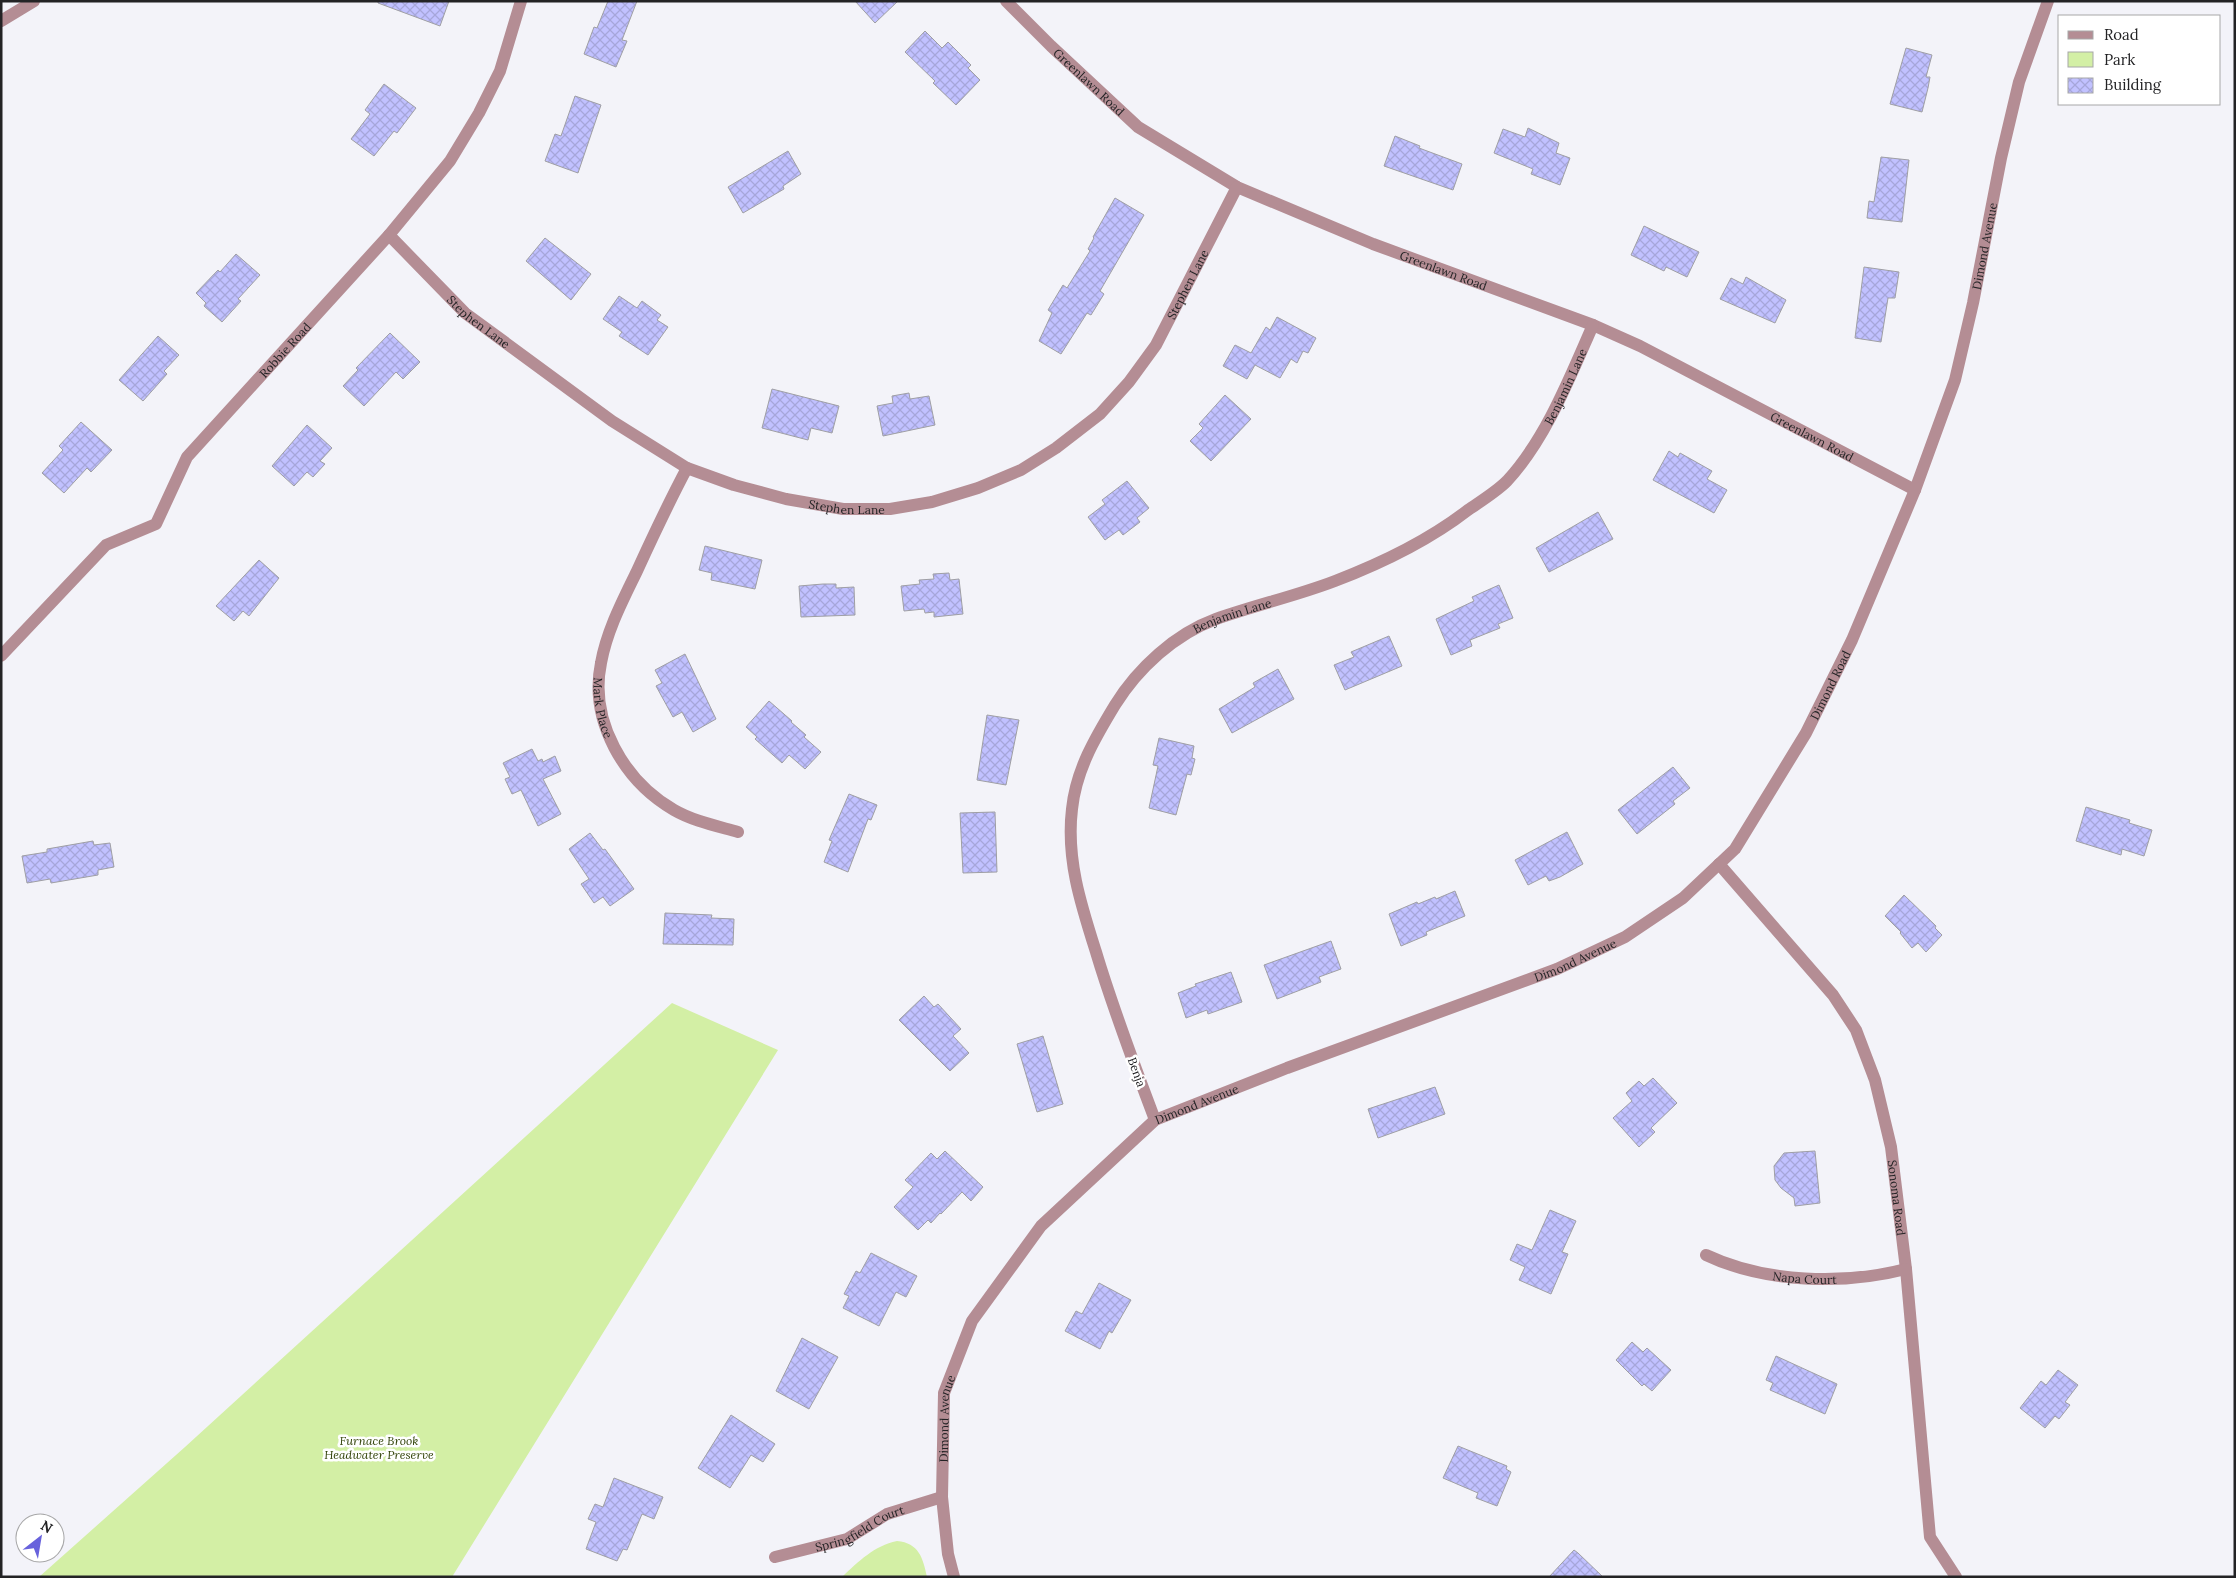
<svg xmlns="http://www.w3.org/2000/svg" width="2236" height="1578" viewBox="0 0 2236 1578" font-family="Lora,serif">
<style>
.green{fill:#d3efa5}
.building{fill:url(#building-cross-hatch);stroke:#9f9fa4}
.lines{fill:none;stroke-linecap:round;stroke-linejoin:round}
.minor{stroke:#b48d94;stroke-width:12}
.labels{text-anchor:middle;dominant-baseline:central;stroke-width:5;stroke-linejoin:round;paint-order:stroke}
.street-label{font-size:12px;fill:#232325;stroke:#fff}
.park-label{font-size:12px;font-style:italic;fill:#33440a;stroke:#fff}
</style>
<defs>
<pattern id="building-cross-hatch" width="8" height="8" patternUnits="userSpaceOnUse" patternTransform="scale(1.25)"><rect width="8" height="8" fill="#c1c1ff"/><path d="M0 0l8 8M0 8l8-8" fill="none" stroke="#a6a6da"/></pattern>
</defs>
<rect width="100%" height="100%" fill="#f3f3f9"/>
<path class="green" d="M672 1003 778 1050 452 1577H39L185 1447Z
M897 1541C919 1543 923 1558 927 1577H842C859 1561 874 1546 897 1541Z"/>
<path class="building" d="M378 1H449L440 26 378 3Z
M608 1H637L622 40 627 41 616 67 584 54 594 27 597 28Z
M855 1H898L875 23Z
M925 31 942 48 948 42 971 65 968 68 980 80 956 105 933 83 935 81 905 52Z
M1906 48 1932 55 1926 77H1930L1928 88 1922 112 1890 104Z
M384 84 416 108 397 133 394 131 374 156 351 139 370 114 365 110Z
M575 96 601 105 578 173 545 161 555 134 561 136Z
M1528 128 1559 143 1556 153 1570 158 1560 185 1531 174 1533 169 1494 153 1503 129 1525 137Z
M1395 136 1420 146 1419 148 1462 164 1453 190 1384 166Z
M788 151 801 174 783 186 784 189 743 213 728 187Z
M1881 157 1909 160 1902 222 1867 218 1869 201 1874 202Z
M1115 198 1144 215 1100 291 1104 294 1091 315 1087 313 1061 354 1039 341 1052 313 1048 310 1063 285 1067 288 1090 251 1088 249 1094 238 1093 237Z
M1644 226 1699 252 1687 277 1666 267 1664 271 1631 255Z
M545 238 591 274 571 300 526 261Z
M236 254 260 275 238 299 241 301 222 322 204 306 206 303 196 293 218 270 220 272Z
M1864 267 1899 272 1895 298H1888L1881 342 1855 338Z
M1746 277 1786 300 1775 323 1720 299 1731 278 1743 284Z
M619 296 637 308 642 301 661 315 657 320 668 327 648 355 619 336 622 332 603 319Z
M1277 317 1316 338 1308 353 1303 351 1297 363 1291 359 1280 378 1255 365 1247 379 1223 366 1235 345 1251 353 1266 327 1270 330Z
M390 333 420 362 403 379 396 372 364 406 343 386 358 370 356 368Z
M158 336 179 355 164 371 167 374 143 401 119 380Z
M772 389 839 406 832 433 811 428 808 440 762 428Z
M909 393 910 399 929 396 935 425 883 436 877 406 893 403 892 396Z
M1225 395 1251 419 1211 461 1190 441 1203 428 1199 424Z
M81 422 112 450 91 472 87 468 64 493 42 473 63 450 59 446Z
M307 425 332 448 320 461 325 464 313 477 307 472 294 486 272 466Z
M1669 451 1678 457 1680 453 1712 471 1707 479 1727 490 1714 513 1653 480Z
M1127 481 1149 508 1137 518 1140 522 1123 535 1119 530 1105 540 1088 517 1105 504 1102 500Z
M1598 512 1613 539 1549 572 1536 548Z
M705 546 762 560 755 589 711 580 712 573 699 570Z
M259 560 279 578 249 616 243 611 234 621 216 606Z
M949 573 950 580 959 579 963 614 934 617V612L925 613 924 609 904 611 901 586 920 584 919 580 934 579 933 574Z
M823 584H836V588L854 587 855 615 801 617 799 586Z
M1499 585 1513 618 1498 624 1500 628 1470 640 1472 646 1451 655 1436 619 1474 601 1472 597Z
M1389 636 1402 666 1345 690 1334 665 1354 657 1351 652Z
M685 654 716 719 693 732 682 712 673 717 656 686 662 683 655 670Z
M1278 669 1294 699 1232 733 1219 709 1255 687 1253 683Z
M769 701 792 721 791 722 806 735 804 737 821 752 805 769 789 755 782 763 755 739 757 737 746 727Z
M987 715 1019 720 1006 785 977 780Z
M1159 738 1194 746 1192 758 1195 759 1191 775 1187 774 1176 815 1149 808 1158 766 1153 765Z
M532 749 538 761 542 759 543 762 555 756 561 771 543 779 561 814 538 826 521 790 512 794 505 779 510 777 503 763Z
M1673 767 1690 788 1673 801 1675 804 1637 834 1618 810Z
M849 794 877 805 871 820 868 819 848 872 824 862 832 841 829 840Z
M2086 807 2130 820 2129 823 2152 830 2144 856 2122 849 2121 855 2076 841Z
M995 812 997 872 963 873 960 813Z
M1567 832 1583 864 1560 877 1549 881 1546 876 1528 885 1515 860Z
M590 833 603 850 605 849 634 889 610 906 603 897 594 903 581 884 589 879 569 849Z
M93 841 94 845 110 843 114 867 98 870V875L51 883 50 879 27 883 22 856 47 852V849Z
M1455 891 1465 916 1426 932 1427 935 1401 946 1389 914 1417 902 1418 904 1435 897 1436 899Z
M1904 895 1936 926 1935 928 1942 935 1926 952 1918 943 1912 948 1900 933 1901 932 1885 916Z
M665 913 712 915 711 918 734 919 733 945 663 944Z
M1331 941 1341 969 1319 977 1321 982 1277 999 1264 965Z
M1231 972 1242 1002 1208 1014 1207 1010 1186 1018 1178 993 1196 986 1195 984Z
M924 996 934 1007 938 1004 961 1029 953 1036 969 1053 950 1071 899 1020Z
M1043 1036 1063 1104 1037 1112 1017 1044Z
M1653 1078 1677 1103 1651 1128 1655 1132 1639 1147 1613 1118 1632 1101 1626 1093 1639 1081 1644 1086Z
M1435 1087 1445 1114 1378 1138 1368 1109Z
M945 1151 983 1187 971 1201 962 1192 941 1214 940 1213 931 1223 928 1220 918 1230 894 1207 913 1187 905 1180 931 1153 937 1159Z
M1815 1151 1820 1203 1795 1206 1794 1198 1781 1188 1775 1180 1774 1166 1784 1153Z
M1550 1210 1576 1221 1562 1252 1568 1254 1551 1294 1519 1280 1525 1267 1510 1260 1517 1244 1532 1250Z
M871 1253 917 1276 906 1297 896 1292 879 1326 843 1308 849 1296 844 1294 856 1271 860 1273Z
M1099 1283 1131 1300 1112 1333 1109 1331 1100 1349 1065 1331 1076 1311 1082 1314Z
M802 1338 838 1357 809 1409 776 1391Z
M1632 1342 1643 1352 1647 1348 1671 1370 1652 1391 1644 1384 1642 1386 1616 1360Z
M1776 1356 1837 1384 1825 1414 1770 1390 1773 1383 1766 1380Z
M2058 1370 2078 1385 2065 1402 2070 1405 2059 1419 2055 1416 2045 1428 2020 1408 2041 1381 2046 1385Z
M731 1415 775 1444 763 1462 751 1455 730 1488 698 1468Z
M1458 1446 1507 1466 1506 1469 1511 1472 1497 1506 1476 1498 1478 1493 1443 1478Z
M614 1478 663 1497 654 1519 642 1514 627 1550 623 1549 617 1561 586 1549 596 1522 588 1519 595 1504 603 1507Z
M1574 1550 1578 1553 1603 1577H1549Z"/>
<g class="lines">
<g class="minor">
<path id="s1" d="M1006 1 1051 46 1138 127 1237 187 1373 244 1593 325 1640 346 1915 490"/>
<path d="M1 21 34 1"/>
<path id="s2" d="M389 235 465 313 612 421 687 468 734 485 786 499 843 509H890L932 502 978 488 1021 470 1056 448 1100 414 1129 382 1156 345 1237 187"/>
<path id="s3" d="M687 468C669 502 653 536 637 571 623 600 607 630 601 663 589 721 624 781 674 810 693 821 717 826 738 832"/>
<path id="s4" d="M1 656 106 545 156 524 187 457 389 235 450 161 479 113 500 71 521 1"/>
<path id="s5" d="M1719 864 1833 995 1856 1030 1875 1080 1891 1147 1906 1269 1930 1537 1956 1577"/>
<path id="s6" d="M1155 1120C1134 1064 1113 1009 1096 952 1081 905 1066 859 1072 809 1076 770 1095 738 1115 705 1138 668 1175 634 1216 619 1255 605 1296 596 1335 581 1382 563 1428 541 1468 510 1481 501 1496 492 1507 481 1546 439 1570 377 1593 325"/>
<path id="s7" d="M1706 1255C1765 1283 1844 1285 1906 1269"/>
<path id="s8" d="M775 1557 847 1539 887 1514 942 1497"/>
<path id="s9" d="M954 1577 948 1554 942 1497 944 1393 972 1321 1041 1226 1155 1120 1287 1068 1557 969 1625 937 1683 898 1735 849 1806 733 1852 640 1915 490 1955 380 1973 303 2001 158 2019 82 2048 1"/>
</g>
</g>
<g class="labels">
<g class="street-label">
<text stroke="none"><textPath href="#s1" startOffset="116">Greenlawn Road</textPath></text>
<text stroke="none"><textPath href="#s9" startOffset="1838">Dimond Avenue</textPath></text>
<text stroke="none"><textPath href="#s1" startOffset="521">Greenlawn Road</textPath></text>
<text stroke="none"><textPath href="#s2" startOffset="980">Stephen Lane</textPath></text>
<text stroke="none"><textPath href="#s2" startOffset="125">Stephen Lane</textPath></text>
<text stroke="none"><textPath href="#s4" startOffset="426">Robbie Road</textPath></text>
<text stroke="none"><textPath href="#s6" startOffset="1009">Benjamin Lane</textPath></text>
<text stroke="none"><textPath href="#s1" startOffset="926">Greenlawn Road</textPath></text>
<text stroke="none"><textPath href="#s2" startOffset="545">Stephen Lane</textPath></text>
<text stroke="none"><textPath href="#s6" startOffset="589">Benjamin Lane</textPath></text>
<text stroke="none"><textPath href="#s9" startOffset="1371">Dimond Road</textPath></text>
<text stroke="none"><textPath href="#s3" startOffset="259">Mark Place</textPath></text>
<text stroke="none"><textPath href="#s9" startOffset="985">Dimond Avenue</textPath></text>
<text transform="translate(1137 1072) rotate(70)">Benja</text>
<text stroke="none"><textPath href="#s9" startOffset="580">Dimond Avenue</textPath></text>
<text stroke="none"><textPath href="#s5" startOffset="389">Sonoma Road</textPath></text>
<text stroke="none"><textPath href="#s7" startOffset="102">Napa Court</textPath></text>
<text stroke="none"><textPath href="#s9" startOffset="160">Dimond Avenue</textPath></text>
<text stroke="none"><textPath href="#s8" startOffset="90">Springfield Court</textPath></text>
</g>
<g class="park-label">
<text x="379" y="1440">Furnace Brook<tspan x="379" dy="14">Headwater Preserve</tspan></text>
</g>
</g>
<rect width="2236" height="1578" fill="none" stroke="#232325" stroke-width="5"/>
<rect x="2058" y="15" width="162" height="90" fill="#ffffff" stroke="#a7a7a8"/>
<rect x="2068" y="31" width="25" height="8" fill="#b48d94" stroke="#a7a7a8"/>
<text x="2104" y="40" font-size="15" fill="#232325">Road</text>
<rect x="2068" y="52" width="25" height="15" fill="#d3efa5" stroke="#a7a7a8"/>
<text x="2104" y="65" font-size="15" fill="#232325">Park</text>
<rect x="2068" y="78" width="25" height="15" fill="url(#building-cross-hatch)" stroke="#a7a7a8"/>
<text x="2104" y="90" font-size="15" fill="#232325">Building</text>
<g transform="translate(40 1538) rotate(31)"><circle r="24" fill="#ffffff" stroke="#a7a7a8"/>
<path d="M0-4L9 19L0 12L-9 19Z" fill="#6862dc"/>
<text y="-8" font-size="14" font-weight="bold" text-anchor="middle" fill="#232325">N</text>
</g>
</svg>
